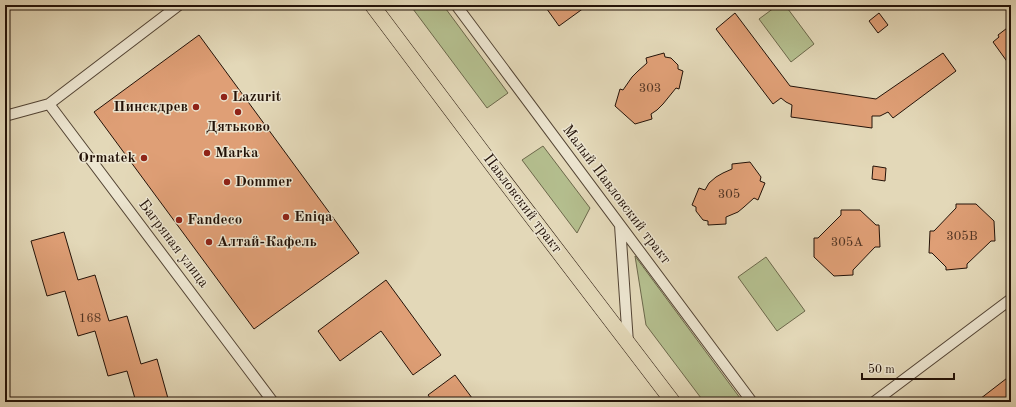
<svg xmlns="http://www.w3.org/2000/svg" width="1016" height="407" viewBox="0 0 1016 407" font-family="'Old Standard TT',serif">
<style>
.green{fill:#b4be8e;stroke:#6c684b}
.building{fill:#df9f76;stroke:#231208}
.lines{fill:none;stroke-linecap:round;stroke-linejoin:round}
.minor-casing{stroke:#534434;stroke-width:12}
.primary-casing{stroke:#231208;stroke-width:16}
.minor{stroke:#ede6d1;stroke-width:10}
.primary{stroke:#e3d8b8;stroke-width:15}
.poi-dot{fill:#8f2418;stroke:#ede6d1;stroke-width:1.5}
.labels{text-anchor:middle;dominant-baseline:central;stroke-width:3;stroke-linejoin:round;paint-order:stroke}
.number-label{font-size:13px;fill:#523524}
.poi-label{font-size:15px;font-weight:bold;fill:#231208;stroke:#ede6d1;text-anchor:start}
.street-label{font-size:15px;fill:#231208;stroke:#ede6d1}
</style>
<rect width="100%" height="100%" fill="#e3d8b8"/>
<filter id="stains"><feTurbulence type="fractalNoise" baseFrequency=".005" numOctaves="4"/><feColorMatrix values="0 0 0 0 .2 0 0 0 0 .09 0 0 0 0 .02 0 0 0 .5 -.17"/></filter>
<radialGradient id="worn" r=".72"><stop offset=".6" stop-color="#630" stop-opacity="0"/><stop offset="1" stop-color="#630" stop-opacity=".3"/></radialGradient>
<path class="green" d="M410 5H443L508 93 487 108Z
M778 5H785L814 44 791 62 759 19Z
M543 146 590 208 577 233 522 160Z
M635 256 743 402H704L646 325Z
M766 257 805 311 777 331 738 277Z"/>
<path class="building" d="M544 5H588L559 26Z
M735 13 790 86 876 99 943 53 956 71 893 118 888 112 880 116H872V128L791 117 792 105 786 102 781 98 773 104 716 29Z
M879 13 888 25 878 33 869 21Z
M1011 25V67L993 42 999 37 998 35Z
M199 35 359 253 254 329 94 112Z
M664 53 665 57 671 58 678 65V69L683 71 679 89 676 88 663 104 657 110 651 114 652 119 635 124 615 106 620 89 623 90 632 77 638 71 647 63 646 58Z
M750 162 761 177 760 181 765 183 758 200 754 198 744 207 738 212 726 217V224L708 225V221L703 220 696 211V207L692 205 699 188 705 190 709 183 716 177 723 173 732 169V164Z
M873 166 886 168 885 181 872 179Z
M956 204H976L994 221 995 241H991L967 264V268L946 270V267L932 253H929L930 231H934L956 208Z
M841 210H860L876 225H879L880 247H875L853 270V275L834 276 814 257V238H818L841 215Z
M64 232 78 280 95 275 109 321 127 316 141 364 157 359 169 402H136L127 371 108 376 95 331 78 336 65 291 47 296 31 241Z
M386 280 441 355 413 375 381 331 340 361 318 331Z
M455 375 475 402H433L428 395Z
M1011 375V402H976Z"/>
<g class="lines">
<g class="minor-casing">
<path id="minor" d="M456 5 752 402
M49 104 273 402
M5 116 49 104 179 5
M620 225 628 343
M874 402 1011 299"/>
</g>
<g class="primary-casing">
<path id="primary" d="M372 5 499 174 628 343 673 402"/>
</g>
<use href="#minor" class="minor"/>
<use href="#primary" class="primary"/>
</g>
<g class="poi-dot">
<circle cx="224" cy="97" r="4"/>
<circle cx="196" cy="107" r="4"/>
<circle cx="238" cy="112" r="4"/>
<circle cx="207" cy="153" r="4"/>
<circle cx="144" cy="158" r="4"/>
<circle cx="227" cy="182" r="4"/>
<circle cx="286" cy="217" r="4"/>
<circle cx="179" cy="220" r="4"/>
<circle cx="209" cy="242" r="4"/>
</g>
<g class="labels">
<g class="number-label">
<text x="650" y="88">303</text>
<text x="729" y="194">305</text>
<text x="962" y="236">305В</text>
<text x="847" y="242">305А</text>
<text x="90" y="318">168</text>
</g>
<g class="poi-label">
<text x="232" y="97">Lazurit</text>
<text x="188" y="107" text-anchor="end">Пинскдрев</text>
<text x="238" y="127" text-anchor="middle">Дятьково</text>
<text x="215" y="153">Marka</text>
<text x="136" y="158" text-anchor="end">Ormatek</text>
<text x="235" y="182">Dommer</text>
<text x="294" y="217">Eniqa</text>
<text x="187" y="220">Fandeco</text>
<text x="217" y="242">Алтай-Кафель</text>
</g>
<g class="street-label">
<text transform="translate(616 195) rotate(53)">Малый Павловский тракт</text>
<text transform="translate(522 204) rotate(53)">Павловский тракт</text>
<text transform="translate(173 244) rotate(53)">Багряная улица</text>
</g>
</g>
<rect width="1016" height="407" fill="none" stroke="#e3d8b8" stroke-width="20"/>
<rect x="6" y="6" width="1004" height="395" fill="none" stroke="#231208" stroke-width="2"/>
<rect x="10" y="10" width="996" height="387" fill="none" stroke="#231208"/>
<path d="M862 373v6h92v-6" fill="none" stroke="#231208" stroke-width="2"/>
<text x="868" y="373" font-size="12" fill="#231208" stroke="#ede6d1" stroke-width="3" paint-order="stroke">50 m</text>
<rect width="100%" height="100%" filter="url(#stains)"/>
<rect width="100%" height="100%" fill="url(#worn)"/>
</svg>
